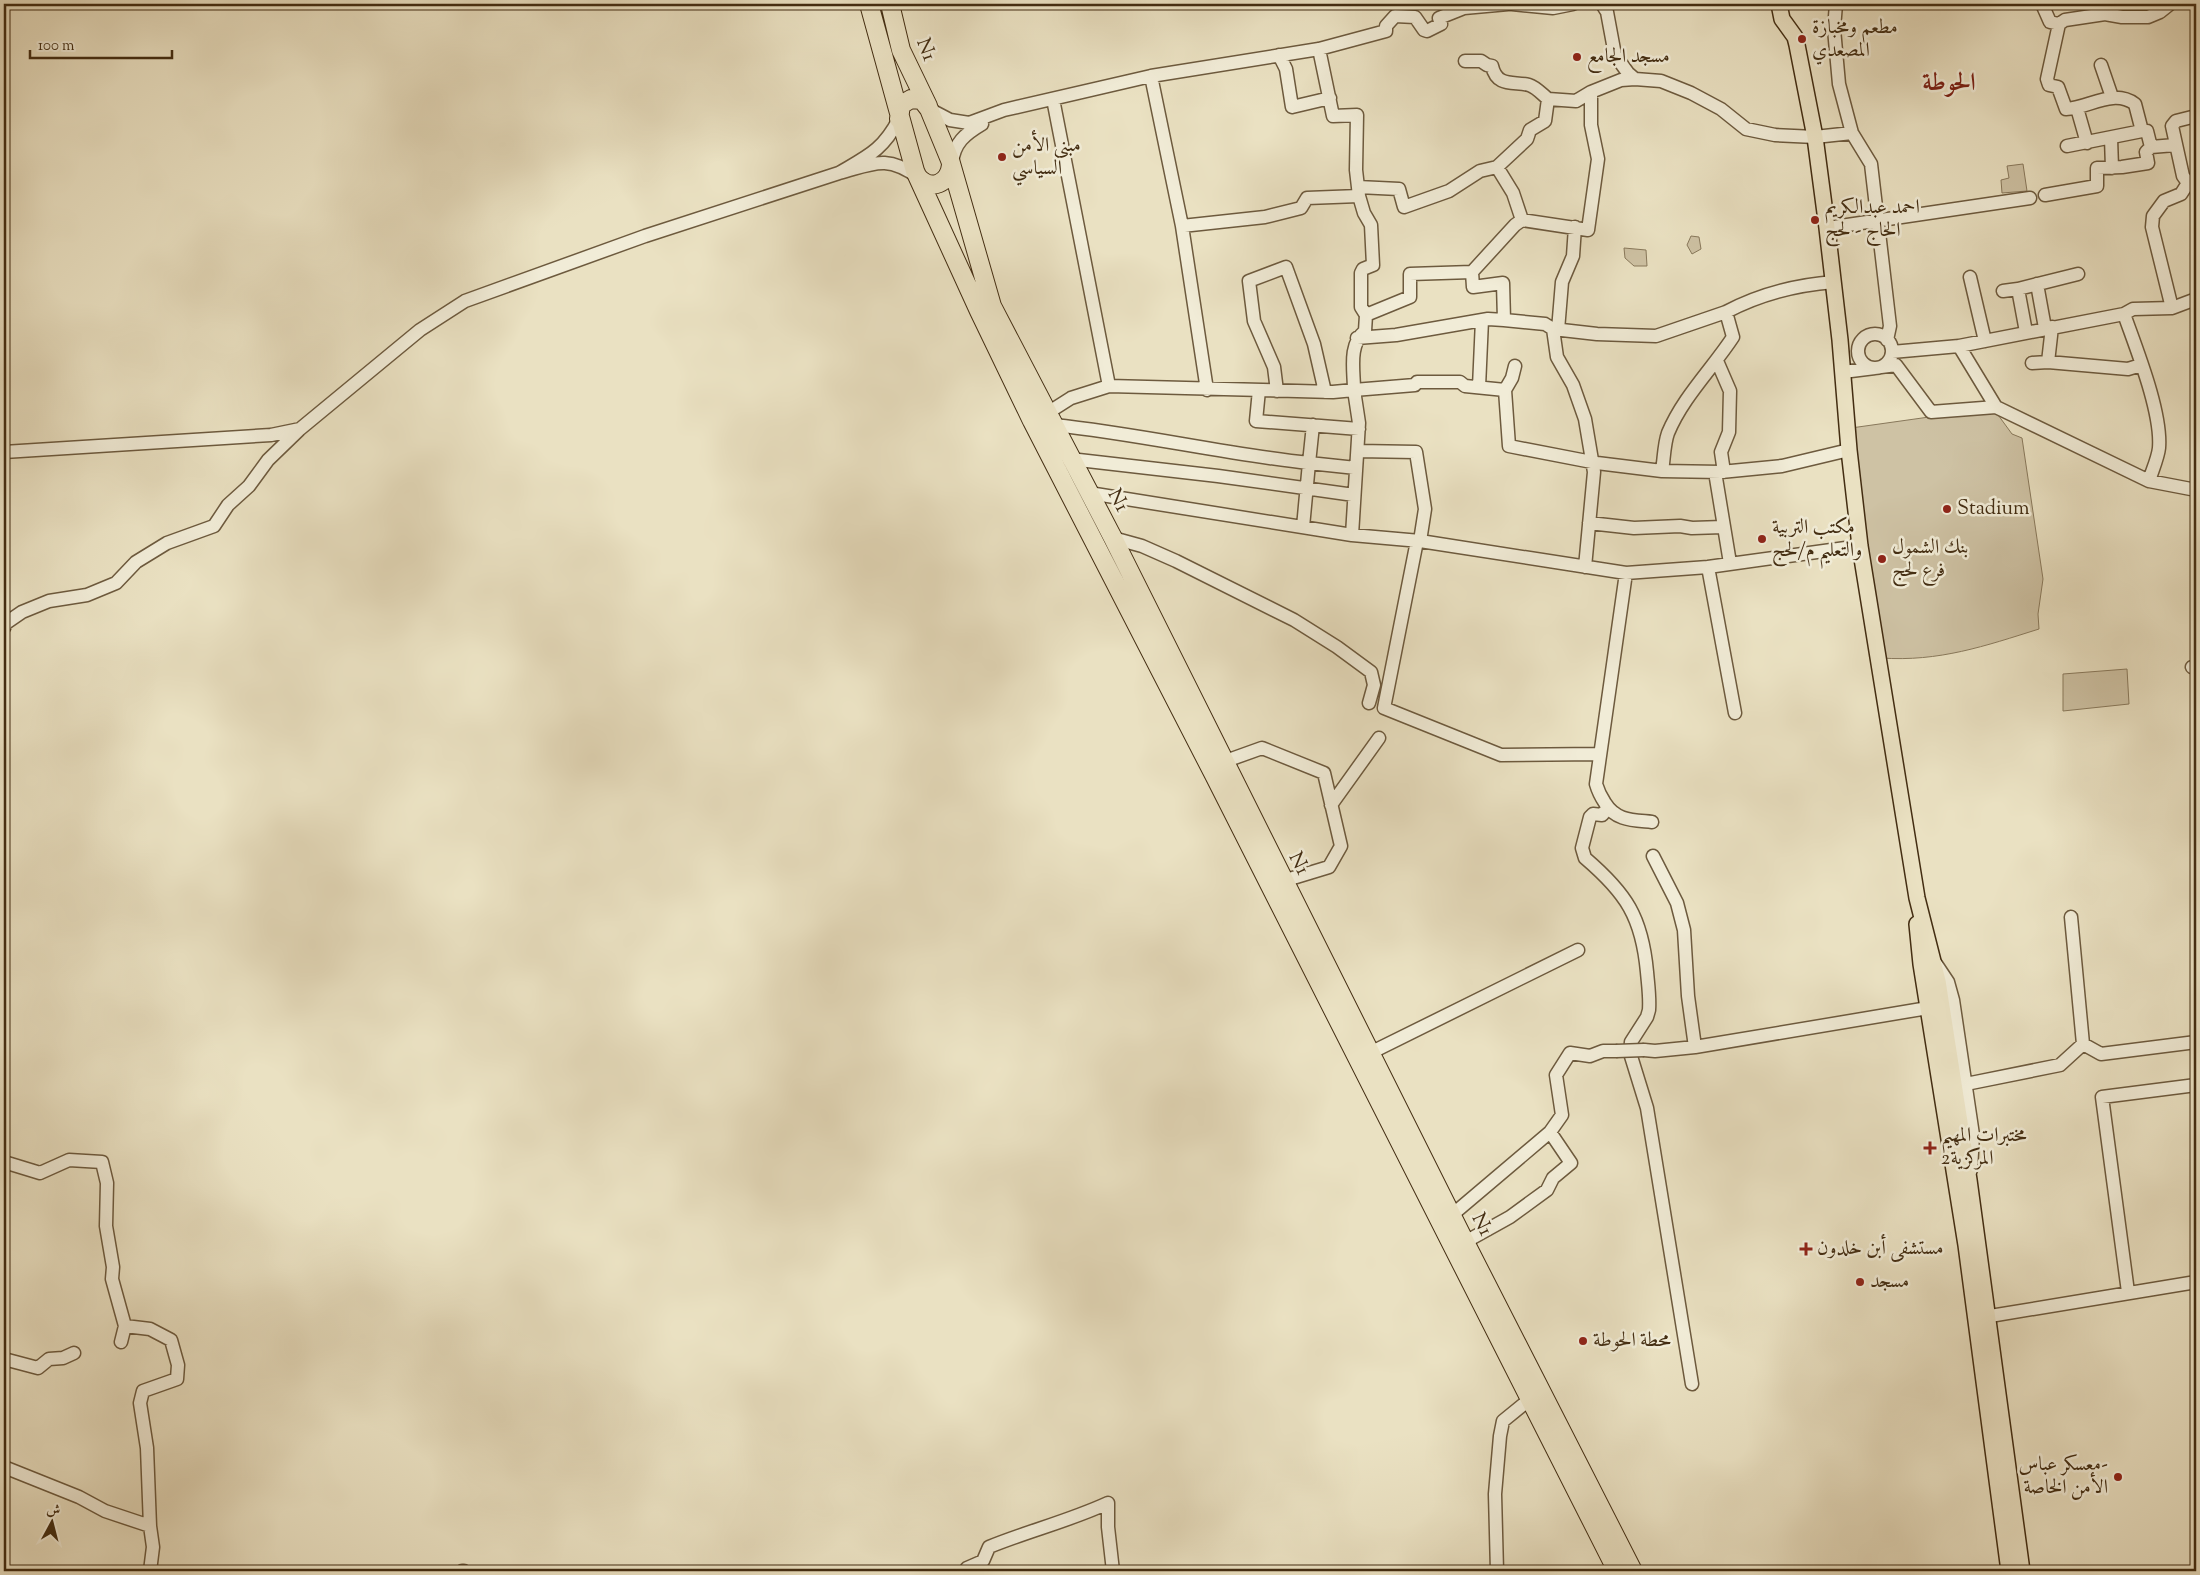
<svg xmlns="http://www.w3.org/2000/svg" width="2200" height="1575" viewBox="0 0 2200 1575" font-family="'Sorts Mill Goudy',Amiri,serif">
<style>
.green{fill:#cec2a4;stroke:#88785b}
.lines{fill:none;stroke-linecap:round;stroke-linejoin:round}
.minor-casing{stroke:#6d5a3e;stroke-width:15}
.major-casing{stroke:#432d12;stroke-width:18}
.highway-casing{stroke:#432d12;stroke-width:20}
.minor{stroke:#f1ecd7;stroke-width:12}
.major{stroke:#eae1c2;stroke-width:15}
.highway{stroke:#eae1c2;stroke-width:18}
.minor-bridge-casing{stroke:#6d5a3e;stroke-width:15;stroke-linecap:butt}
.minor-bridge{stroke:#f1ecd7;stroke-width:12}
.poi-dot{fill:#8f2418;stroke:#f1ecd7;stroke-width:2}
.labels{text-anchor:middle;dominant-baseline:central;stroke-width:5;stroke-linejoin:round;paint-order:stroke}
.poi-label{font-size:20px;fill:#432d12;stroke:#f1ecd7;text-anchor:start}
.street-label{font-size:20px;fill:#432d12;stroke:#f1ecd7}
.district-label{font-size:25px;font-weight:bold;fill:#7a1f14;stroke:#f1ecd7}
</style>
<rect width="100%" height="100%" fill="#eae1c2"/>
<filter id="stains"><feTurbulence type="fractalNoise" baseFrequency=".004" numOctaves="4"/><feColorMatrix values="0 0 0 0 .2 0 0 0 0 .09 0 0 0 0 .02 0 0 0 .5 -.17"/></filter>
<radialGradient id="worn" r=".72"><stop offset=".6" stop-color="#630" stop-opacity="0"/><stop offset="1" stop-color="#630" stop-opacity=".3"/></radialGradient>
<path class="green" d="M2023 164 2027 191 2002 193 2001 180 2009 178 2007 166Z
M1691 236 1699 237 1701 249 1692 254 1687 245Z
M1624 248 1646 250 1647 266H1634L1625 258Z
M1993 408 2012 434 2022 438 2043 579 2038 614 2039 629C1985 646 1939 662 1881 658L1851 428Z
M2127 669 2129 704 2063 711V674Z"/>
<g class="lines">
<g class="minor-casing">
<path id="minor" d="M1512 4 1553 8 1573 4
M1602 4 1607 12 1615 55 1628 73 1635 79 1661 81 1691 93 1721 109 1746 129 1775 135 1815 137 1852 133
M1836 4 1834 29 1839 84 1852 133 1871 164 1890 326 1887 340
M2042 4 2050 22 2059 24
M2170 4 2160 12 2148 17H2122L2105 14 2065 20 2059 24 2047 79 2049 85 2058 87 2066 109C2089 108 2113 88 2135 104L2142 131H2147L2151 147 2175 145
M1319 49 1333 116 1357 115 1356 170 1359 196 1364 213 1371 225 1373 265 1363 269 1361 273V307L1366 315 1365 331C1348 345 1354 370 1354 390L1415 385 1417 382H1460L1465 386 1505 390 1509 446 1597 463 1662 471 1721 472 1782 466 1849 450
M1279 55 1286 69 1292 107 1330 98
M1465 61H1481L1487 65 1492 66C1497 88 1514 81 1529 85 1536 87 1543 95 1548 99
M2101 65 2112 97
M1151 76 1182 226 1207 390
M1053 99 1109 386
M2077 108 2087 143
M929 109 950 120 969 123 1004 110 1151 76 1319 49 1386 31V26L1395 16 1415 17 1424 30 1427 31 1441 24 1439 18 1464 8 1508 4
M899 119C883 150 868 156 839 173 873 164 886 154 918 177
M2111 138 2112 168
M2067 146 2142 131
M952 163C954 143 965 134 982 124
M1497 167 1527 139 1530 130 1545 121 1548 99 1576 101 1591 92
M2188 183 2183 176 2172 126 2176 121 2196 116
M1358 187 1399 189 1404 207 1449 191 1480 171 1497 167 1513 193 1522 220
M2045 195 2097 186V168L2122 167 2148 163 2146 152 2151 147
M1182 226 1265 217 1301 208 1307 198 1359 196
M1827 228 2030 198
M1970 277 1985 341
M2037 284 2045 328
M2003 291 2018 289
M2172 308 2152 227 2153 216 2164 201 2181 194 2188 183 2196 181
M2124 314C2136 348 2162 412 2159 448 2158 458 2152 471 2149 481
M1366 315 1410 297V274L1472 272
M1504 320 1545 324 1553 329 1557 357 1573 385 1585 419 1594 472 1585 567
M1553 329 1597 334 1656 336 1726 312
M1558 330 1562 282 1573 256 1575 227
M2026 332 2018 289 2078 274
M1858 351a17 17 0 1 1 34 0a17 17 0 1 1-34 0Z
M1357 338 1396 335 1488 319 1504 320 1503 283 1473 287 1472 272 1515 225 1522 220 1588 230 1598 159 1591 125V92L1621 80 1635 79
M1959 346 2124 314 2133 309 2172 308 2196 299
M1717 361 1730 391 1729 432 1721 452 1724 472
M2048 362 2128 369 2141 365
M2032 363 2048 362 2052 327
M1881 367 1896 365 1931 412 1996 407 1959 346 1892 352
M1843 372 1875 368
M1479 387 1482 320
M1259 390 1256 421 1359 429
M1505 390 1512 378 1515 366
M1277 391 1274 367 1254 321 1249 281 1286 267 1314 344 1325 392
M1996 407 2149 481 2196 490
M1049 412 1071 398 1109 386 1333 392 1354 390 1359 423 1352 535
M1054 425C1140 434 1224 454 1309 463L1303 527
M1313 425 1309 463 1356 468
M1358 451 1416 452 1425 509 1420 541
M4 452 271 435 300 429 420 330 465 301 645 236 839 173
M1070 459 1218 476 1354 495
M1662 471C1664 459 1664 444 1668 433 1683 397 1712 369 1733 337L1726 312C1760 294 1795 285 1834 282
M1715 472 1730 563
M1089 493 1352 535 1420 541 1626 573 1708 567 1860 546
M1589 523 1634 528 1680 526 1692 528 1723 527
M1113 538 1142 546 1176 561 1294 620 1337 647 1371 672 1374 685 1369 703
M1417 541 1384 708 1501 755 1599 754
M1708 567 1735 713
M1626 573 1596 784C1598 791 1601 797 1605 803 1616 821 1633 820 1652 822
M4 628 6 623 22 612 49 601 87 595 116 583 136 562 167 543 214 526 228 505 249 486 268 460 299 430
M2192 667 2196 666
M1223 762 1262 748 1324 773 1341 846 1329 867 1283 881
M1331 805 1379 738
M1608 808 1602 815 1593 814 1590 817 1582 848 1585 858C1626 893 1642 917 1647 972 1648 984 1650 997 1649 1010L1647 1017 1631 1042 1630 1053 1647 1108 1692 1384
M1653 856 1677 903 1684 930 1688 996 1695 1047
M1936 964 1948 982 1953 1000 1973 1135 1971 1170
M2083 1044 2101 1054 2196 1042
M1644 1050 1655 1051 1695 1047 1928 1008
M1370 1053 1578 950
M1966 1084 2060 1065 2083 1044 2071 917
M4 1162 40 1173 69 1160 102 1162 107 1183 106 1226 113 1267 112 1279 125 1326 150 1329 171 1340 178 1365 177 1379 143 1391 140 1403 147 1448 150 1526
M1452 1215 1550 1132 1562 1115 1556 1075 1570 1053 1590 1056 1603 1051H1616
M1465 1242 1510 1217 1547 1190 1553 1178 1571 1163 1550 1132
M2128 1292 2102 1097 2196 1085
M1978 1318 2196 1282
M121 1342 125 1326
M4 1359 38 1368 49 1359 63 1358 74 1353
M4 1467 79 1497 105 1511 150 1526 153 1547 150 1571
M462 1571H464
M969 1571 967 1568 983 1561 989 1547C1028 1531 1069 1521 1108 1503V1527L1113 1571
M1497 1571 1495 1494 1500 1436 1503 1421 1530 1399"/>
</g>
<g class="major-casing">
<path id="major" d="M1779 4 1782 19 1795 37 1797 45 1815 137 1827 228 1840 340 1849 450 1860 546 1917 898 1938 981 1969 1180 2022 1571
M1917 924 1921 964 1966 1245 2009 1571"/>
</g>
<g class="highway-casing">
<path id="highway" d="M869 4 915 171 979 311 1032 421 1214 775 1617 1571
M890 4 901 50 928 106
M899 119 901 105 911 99 922 100 929 109 950 160 992 306 1113 538 1465 1242 1633 1571
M918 177C931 192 949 183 951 165"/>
</g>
<use href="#minor" class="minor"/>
<use href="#major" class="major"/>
<use href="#highway" class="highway"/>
<g class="minor-bridge-casing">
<path id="minor-bridge" d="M1616 1051 1644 1050"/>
</g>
<use href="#minor-bridge" class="minor-bridge"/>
</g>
<g class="poi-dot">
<circle cx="1802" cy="39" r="5"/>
<circle cx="1577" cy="57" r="5"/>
<circle cx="1002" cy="157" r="5"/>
<circle cx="1815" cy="220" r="5"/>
<circle cx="1947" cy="509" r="5"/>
<circle cx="1762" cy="539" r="5"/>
<circle cx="1882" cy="559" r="5"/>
<path d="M1927.5 1140.5h5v5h5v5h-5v5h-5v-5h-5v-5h5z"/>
<path d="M1803.5 1241.5h5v5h5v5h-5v5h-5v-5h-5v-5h5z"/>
<circle cx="1860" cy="1282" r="5"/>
<circle cx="1583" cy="1341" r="5"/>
<circle cx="2118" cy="1477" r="5"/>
</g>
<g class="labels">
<g class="poi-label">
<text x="1812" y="28">مطعم ومخبازة<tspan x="1812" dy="23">المصعدي</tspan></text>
<text x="1587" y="57">مسجد الجامع</text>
<text x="1012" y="146">مبنى الأمن<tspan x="1012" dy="23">السياسي</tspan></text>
<text x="1825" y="208">احمد عبدالكريم<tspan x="1825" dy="23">الحاج - لحج</tspan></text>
<text x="1957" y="509">Stadium</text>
<text x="1772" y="528">مكتب التربية<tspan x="1772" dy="23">والتعليم م/لحج</tspan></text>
<text x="1892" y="548">بنك الشمول<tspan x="1892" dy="23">فرع لحج</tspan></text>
<text x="1941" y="1136">مختبرات المهيم<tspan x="1941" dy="23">المركزية2</tspan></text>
<text x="1817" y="1249">مستشفى أبن خلدون</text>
<text x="1870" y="1282">مسجد</text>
<text x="1593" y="1341">محطة الحوطة</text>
<text x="2108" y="1465" text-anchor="end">معسكر عباس-<tspan x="2108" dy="23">الأمن الخاصة</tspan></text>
</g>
<g class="street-label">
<text transform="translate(925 50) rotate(69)">N1</text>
<text transform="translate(1117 501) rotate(62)">N1</text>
<text transform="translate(1298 864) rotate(63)">N1</text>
<text transform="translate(1481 1225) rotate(63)">N1</text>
</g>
<g class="district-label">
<text x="1949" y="84">الحوطة</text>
</g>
</g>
<rect width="2200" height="1575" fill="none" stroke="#eae1c2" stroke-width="20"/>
<rect x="5" y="5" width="2190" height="1565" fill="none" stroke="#432d12" stroke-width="2.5"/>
<rect x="10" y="10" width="2180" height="1555" fill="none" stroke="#432d12"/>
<g transform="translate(52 1522) rotate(7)" stroke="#f1ecd7" stroke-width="4" paint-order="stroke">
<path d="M0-4L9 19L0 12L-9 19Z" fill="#432d12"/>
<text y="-8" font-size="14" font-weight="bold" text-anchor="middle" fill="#432d12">ش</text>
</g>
<path d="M30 50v8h142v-8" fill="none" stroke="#432d12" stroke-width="2.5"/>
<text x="38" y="50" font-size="15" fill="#432d12" stroke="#f1ecd7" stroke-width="4" paint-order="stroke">100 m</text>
<rect width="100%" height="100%" filter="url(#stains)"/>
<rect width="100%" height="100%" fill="url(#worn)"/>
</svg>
